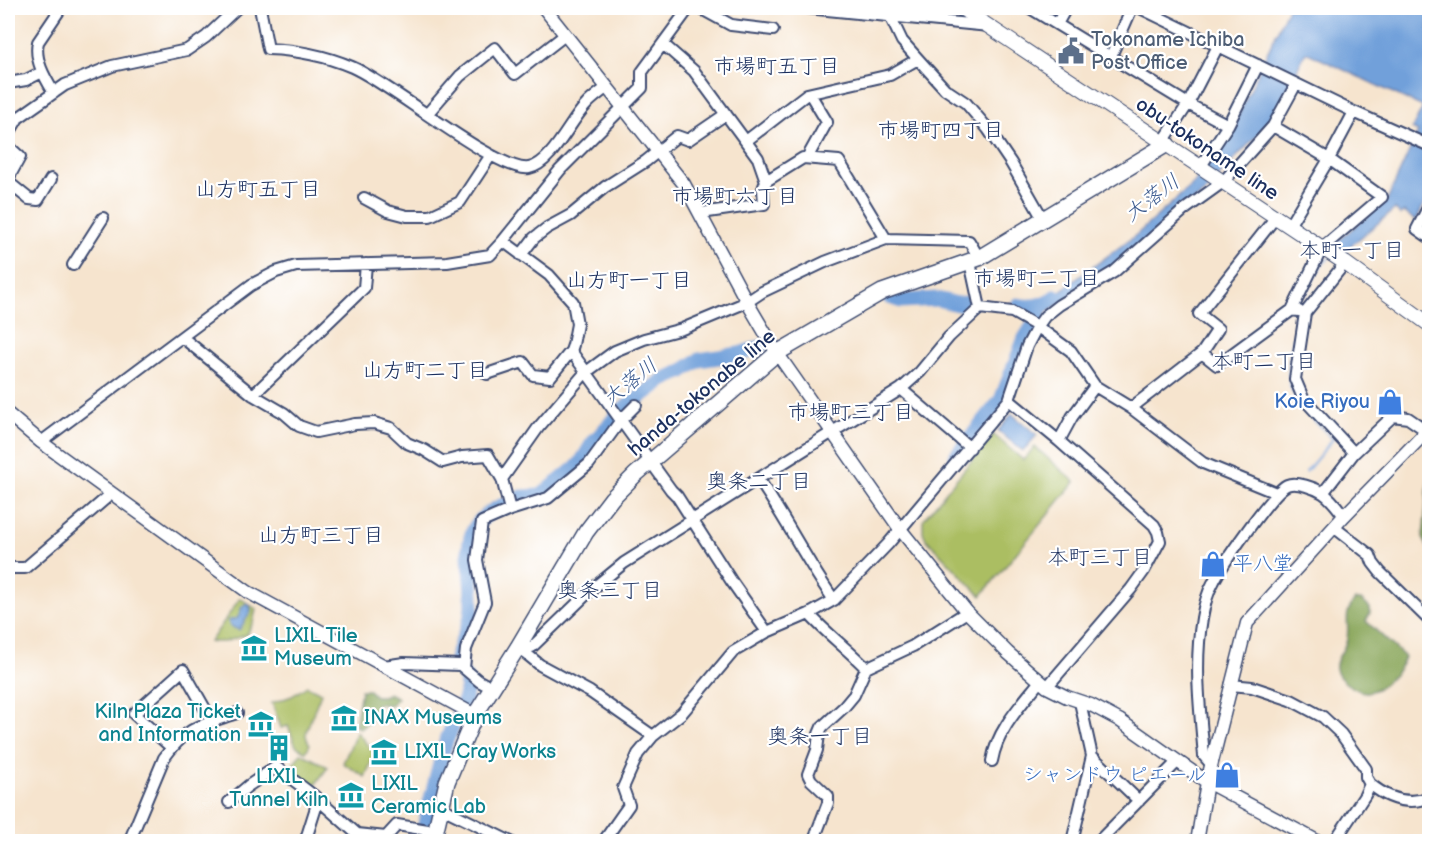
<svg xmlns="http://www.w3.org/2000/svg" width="1437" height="849" viewBox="0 0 1437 849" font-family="'Balsamiq Sans','Klee One',sans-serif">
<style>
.green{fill:#abbe62;stroke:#637660;stroke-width:1.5}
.forest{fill:#88a558;stroke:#526a5b;stroke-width:1.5}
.water{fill:#71a0da;stroke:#46689c;stroke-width:1.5}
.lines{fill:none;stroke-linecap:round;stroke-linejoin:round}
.stream{stroke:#71a0da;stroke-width:2}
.river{stroke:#71a0da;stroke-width:15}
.minor-casing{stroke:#3c4a6f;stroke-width:14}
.tertiary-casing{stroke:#3c4a6f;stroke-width:15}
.secondary-casing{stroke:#3c4a6f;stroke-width:16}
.primary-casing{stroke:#3c4a6f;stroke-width:18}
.minor{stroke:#fff;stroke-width:10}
.tertiary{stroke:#fff;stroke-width:12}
.secondary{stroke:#fff;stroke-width:14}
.primary{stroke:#fff;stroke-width:15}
.labels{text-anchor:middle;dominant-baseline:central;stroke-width:4.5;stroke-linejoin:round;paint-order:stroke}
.service-label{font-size:20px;fill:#4e5e75;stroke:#fff;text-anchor:start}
.street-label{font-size:20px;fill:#1b2f5e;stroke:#fff}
.shop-label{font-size:20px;fill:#366cbe;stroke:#fff;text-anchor:end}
.culture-label{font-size:20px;fill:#0d838f;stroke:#fff;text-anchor:start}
.neighbourhood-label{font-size:21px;fill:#1b2f5e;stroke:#fff}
.water-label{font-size:21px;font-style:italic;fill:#3d5c90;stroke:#fff}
</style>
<rect width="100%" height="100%" fill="#fff"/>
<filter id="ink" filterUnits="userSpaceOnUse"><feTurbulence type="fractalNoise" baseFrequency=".0167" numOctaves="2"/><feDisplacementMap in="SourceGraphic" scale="12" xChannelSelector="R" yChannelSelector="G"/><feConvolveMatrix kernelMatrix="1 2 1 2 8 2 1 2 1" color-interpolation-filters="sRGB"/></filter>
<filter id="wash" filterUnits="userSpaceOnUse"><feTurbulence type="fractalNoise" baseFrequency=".008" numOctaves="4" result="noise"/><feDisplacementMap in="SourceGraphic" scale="24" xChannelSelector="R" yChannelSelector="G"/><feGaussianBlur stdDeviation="1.35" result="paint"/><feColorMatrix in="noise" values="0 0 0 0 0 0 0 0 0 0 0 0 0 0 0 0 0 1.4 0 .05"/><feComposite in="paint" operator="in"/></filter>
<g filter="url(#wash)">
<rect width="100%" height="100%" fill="#f6e4ce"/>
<path class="green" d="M993 434 1023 460 1035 447 1075 482 981 596 926 539 923 532V520Z
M240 598 256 609 253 623 246 635 224 642H210Z
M307 686 321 693C319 699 305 732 306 735 306 737 308 742 310 744L306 752 296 746 288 726 281 728 272 703 292 696Z
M357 732 375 754 365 777 343 763Z
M301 753 328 767 313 788 288 771Z"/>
<path class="forest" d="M1429 473 1430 524 1428 529 1429 550 1423 538Z
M1355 600H1361L1370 608V613L1366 621 1405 657C1401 670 1382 690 1368 692 1361 693 1353 688 1347 684 1342 680 1337 676 1336 669 1334 659 1345 650 1347 639 1350 622 1342 616 1355 600Z
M361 690H369L375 696H383L389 693 398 698 391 705 377 704 372 720 361 728 355 726Z"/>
<path class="water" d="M1288 8H1429V194L1416 221 1404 212 1400 215 1395 209 1342 253 1332 246 1387 200 1418 132 1412 129 1423 107 1306 52 1271 121 1225 169 1212 186 1112 270 1038 318 1041 307 1036 305 1048 300 1136 235 1194 183 1232 129Z
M1012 414 1037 435 1023 451 998 431Z
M247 603 250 606 251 611 239 630 230 626 228 621 238 618 242 607Z"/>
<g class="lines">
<path class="stream" d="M1306 293 1321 266 1329 258
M1299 316C1294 336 1287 359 1289 380 1291 401 1319 425 1333 439L1306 472"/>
<path class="river" d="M889 297 901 301 937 299 957 304 972 302
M1018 305C1031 308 1044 305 1055 297
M956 456 1001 400 1025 338 1039 316
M516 500 522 497 541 496 580 464 592 444 622 410 663 380 681 372 699 360 739 354 760 347
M460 662 456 659C459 644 469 629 471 615 478 568 448 530 503 505
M464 701 467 688 465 677
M421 842 429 806 446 741 458 715"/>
</g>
</g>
<g filter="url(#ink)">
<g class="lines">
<g class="minor-casing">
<path id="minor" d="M260 8 268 49C296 50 326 56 352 67 390 83 498 173 529 168 552 164 570 121 586 105 592 98 600 93 607 87
M700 8 731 25 773 30
M807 8 989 26
M1030 8 1188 104 1228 125
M1140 8 1354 112 1430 146
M891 18 902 41 918 59 945 89 966 103 988 129 1011 163 1043 219
M1057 24 1066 8
M663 44 694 71 758 158 766 181
M1111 56 1132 8
M8 83 26 80 42 72
M54 93C45 78 34 60 38 42L61 8
M428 113 460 76 495 48 515 74 565 35
M1273 126 1329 159 1382 197 1322 248 1292 310
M8 135 18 118 65 85 112 66 187 50 206 37 237 8
M746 141 807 94 890 75 918 59
M1163 142 1188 104 1218 46
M8 146 20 157 8 179
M807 158 827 122 810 94
M1201 166 1228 125 1258 65
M8 182 29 199 38 200 51 179
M364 198 388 211 407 216H430L460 202 491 155
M1430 204 1417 229 1430 238
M701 213 764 204 763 189 766 181 803 158 839 161 886 239
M1289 226 1329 159 1354 112
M521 255 534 238 547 228 571 215 605 187 646 161 677 136 688 140 726 114
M970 262 980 308
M1345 263 1305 313 1295 379 1303 398 1354 453
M73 265 103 218
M182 337 253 395 284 413 299 426 316 432 355 424 374 423 391 428 407 443 424 450 443 462 462 457 488 455 502 479 510 510
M571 351 671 490 677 496 732 582 767 632
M1202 353 1217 365 1292 310 1299 311
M487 374 523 362 533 375 550 377 571 351 573 345 577 324 573 302 549 275 503 241
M901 389 970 448
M253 395 364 288 366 264
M1009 400 1059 441 1154 525 1158 532 1160 541 1144 571 1131 589 1047 687
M1131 408 1202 353 1218 329 1199 314 1275 218
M1059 441 1072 417 1095 386
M41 442 251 285 276 272 296 266 447 262 490 255 503 241 560 170 642 88V72L689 8
M502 479 538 428 585 373 615 351 644 339 682 329 747 302 762 292 825 262 886 239 969 241 979 258
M759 480C786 519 807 562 834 600
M1323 493 1354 453 1393 416 1408 418 1430 433
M1335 528 1370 555 1373 563 1380 572 1430 621
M8 568H25L111 494
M809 614C827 634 848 649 866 668
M518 647H532L591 590 624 563 901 389 920 372 949 337 980 308 1012 312 1035 325 1071 351 1095 386 1131 408 1203 463 1276 493
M518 647 540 665 590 692 653 736
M384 666 404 663 460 665 479 681 492 688
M464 668 466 649 485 602 477 560 482 522 510 510 548 498 589 464 621 420 636 405
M1231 685 1252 687 1291 700 1323 717 1341 734 1366 769V777L1370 784 1365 795 1334 842
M172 748 134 714 183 670 212 721
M1092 756 1139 801
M992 761C997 730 1021 705 1040 681
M1211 764 1204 756C1200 710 1194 664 1202 618 1204 606 1207 594 1213 583 1221 566 1273 491 1287 485 1296 481 1315 488 1323 493 1331 498 1338 508 1344 516
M1370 784C1387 798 1408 806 1430 797
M229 802 248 786 276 767 313 795 357 834 386 837 397 825 434 831
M440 807 511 842
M129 842 164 758C187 726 202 725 237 713
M305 842 318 801
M603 842 629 805 623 788 638 754 653 736 682 713 733 652 767 632 809 614 834 600 888 544 1009 400 1027 346 1037 327 1045 316 1059 305 1114 272 1184 210 1223 182 1273 126 1296 84
M813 842 828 803V796L811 780 808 774 817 750 819 734 822 727 844 707 854 695 866 668 913 646 967 612
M1072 842 1092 756 1080 702
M1098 842 1177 762"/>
</g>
<g class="tertiary-casing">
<path id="tertiary" d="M544 8 684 184 747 302 777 353 900 529 967 612 1008 653 1047 687 1067 697 1091 705 1119 720 1207 782 1319 842
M8 414 41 442 248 592 475 715
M1197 842 1207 782 1247 623 1344 516 1430 428"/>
</g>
<g class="secondary-casing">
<path id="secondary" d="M961 8 1345 263 1430 325"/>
</g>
<g class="primary-casing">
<path id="primary" d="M433 842 447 782 475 715 518 647 586 532 612 498 635 475 777 353 882 292 979 258 1167 144"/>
</g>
<use href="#minor" class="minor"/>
<use href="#tertiary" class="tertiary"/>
<use href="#secondary" class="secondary"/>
<use href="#primary" class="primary"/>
</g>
</g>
<defs>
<g id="civic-bare" transform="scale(2.07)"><path d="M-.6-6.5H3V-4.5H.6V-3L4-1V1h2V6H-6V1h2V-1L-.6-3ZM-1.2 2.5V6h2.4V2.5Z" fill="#5c6f8a" stroke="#fff" stroke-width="2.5" paint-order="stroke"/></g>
<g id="shop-bare" transform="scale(2.07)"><path d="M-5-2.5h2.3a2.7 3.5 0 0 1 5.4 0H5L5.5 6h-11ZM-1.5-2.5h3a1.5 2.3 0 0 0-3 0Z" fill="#3f7fe0" stroke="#fff" stroke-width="2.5" paint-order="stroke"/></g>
<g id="museum-bare" transform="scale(2.07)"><path d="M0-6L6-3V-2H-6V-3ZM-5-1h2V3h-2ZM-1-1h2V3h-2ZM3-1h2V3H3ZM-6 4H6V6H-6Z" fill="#0f9aa8" stroke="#fff" stroke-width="2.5" paint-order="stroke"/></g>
<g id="building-bare" transform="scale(2.07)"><path d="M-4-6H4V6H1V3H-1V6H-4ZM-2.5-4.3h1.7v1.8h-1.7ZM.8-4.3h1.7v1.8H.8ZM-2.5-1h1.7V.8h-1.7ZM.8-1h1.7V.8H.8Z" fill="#0f9aa8" stroke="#fff" stroke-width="2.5" paint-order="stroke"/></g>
</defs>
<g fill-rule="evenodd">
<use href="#civic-bare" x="1071" y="51"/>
<use href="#shop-bare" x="1390" y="402"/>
<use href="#shop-bare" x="1213" y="564"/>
<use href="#museum-bare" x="254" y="648"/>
<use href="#museum-bare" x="344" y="718"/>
<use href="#museum-bare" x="261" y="724"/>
<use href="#building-bare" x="279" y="748"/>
<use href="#museum-bare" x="384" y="752"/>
<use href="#shop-bare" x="1227" y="775"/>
<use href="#museum-bare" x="351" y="795"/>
</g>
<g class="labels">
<g class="service-label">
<text x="1091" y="40">Tokoname Ichiba<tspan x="1091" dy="23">Post Office</tspan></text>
</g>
<g class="street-label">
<text transform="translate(1207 149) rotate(34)">obu-tokoname line</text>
<text transform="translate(702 393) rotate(-40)">handa-tokonabe line</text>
</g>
<g class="shop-label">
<text x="1370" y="402">Koie Riyou</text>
<text x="1233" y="564" text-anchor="start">平八堂</text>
<text x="1207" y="775">シャンドウ ピエール</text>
</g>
<g class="culture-label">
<text x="274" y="636">LIXIL Tile<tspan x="274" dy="23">Museum</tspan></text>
<text x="241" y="712" text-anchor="end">Kiln Plaza Ticket<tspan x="241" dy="23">and Information</tspan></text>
<text x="364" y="718">INAX Museums</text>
<text x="404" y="752">LIXIL Cray Works</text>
<text x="279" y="777" text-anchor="middle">LIXIL<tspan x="279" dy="23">Tunnel Kiln</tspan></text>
<text x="371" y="784">LIXIL<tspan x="371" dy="23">Ceramic Lab</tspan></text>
</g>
<g class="neighbourhood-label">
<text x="777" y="66">市場町五丁目</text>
<text x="941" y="130">市場町四丁目</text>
<text x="258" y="189">山方町五丁目</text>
<text x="735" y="196">市場町六丁目</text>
<text x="1352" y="250">本町一丁目</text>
<text x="1037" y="278">市場町二丁目</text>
<text x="629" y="280">山方町一丁目</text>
<text x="1264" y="361">本町二丁目</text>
<text x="425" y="370">山方町二丁目</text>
<text x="851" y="412">市場町三丁目</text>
<text x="759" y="481">奥条二丁目</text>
<text x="321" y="535">山方町三丁目</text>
<text x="1100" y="557">本町三丁目</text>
<text x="610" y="590">奥条三丁目</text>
<text x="820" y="736">奥条一丁目</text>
</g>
<g class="water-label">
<text transform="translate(1152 198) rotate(-37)">大落川</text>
<text transform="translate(630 382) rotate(-39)">大落川</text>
</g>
</g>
<rect width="1437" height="849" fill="none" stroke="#fff" stroke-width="30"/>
</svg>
